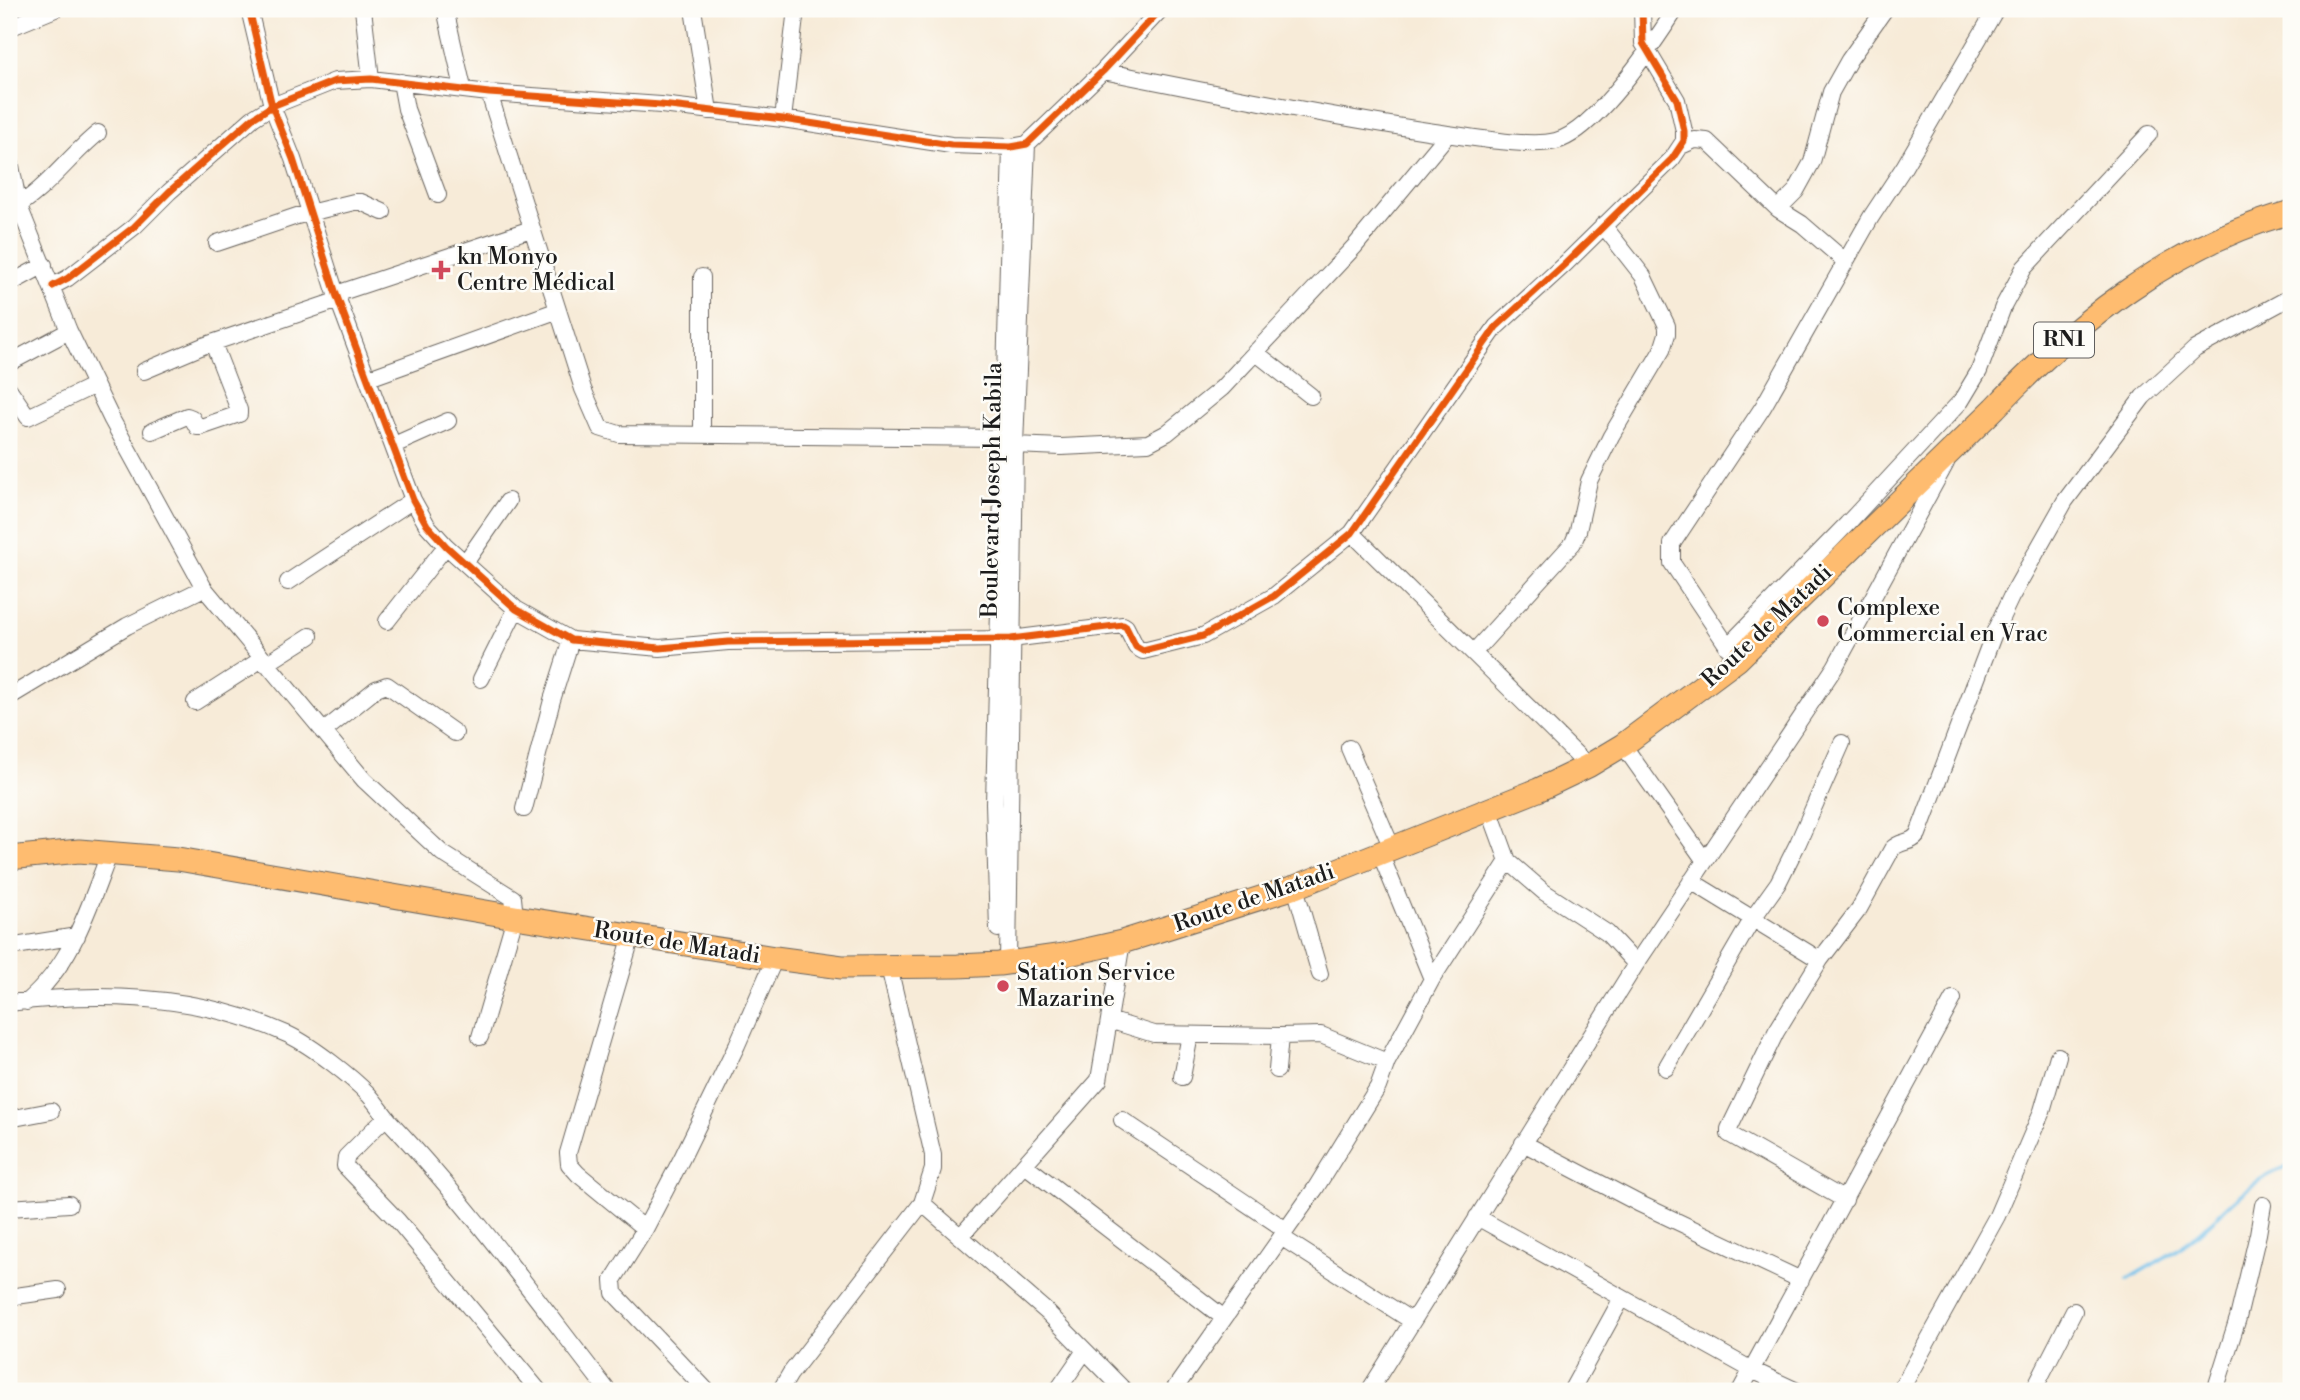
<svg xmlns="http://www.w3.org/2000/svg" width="2300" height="1400" viewBox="0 0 2300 1400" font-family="'Libre Bodoni',serif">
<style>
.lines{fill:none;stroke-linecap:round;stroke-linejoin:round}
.stream{stroke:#70c0eb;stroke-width:3.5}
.minor-casing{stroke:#69645e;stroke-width:18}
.highway-casing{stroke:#69645e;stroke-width:25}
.minor{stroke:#fff;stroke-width:16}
.highway{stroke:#febc70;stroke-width:23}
.cycleway-casing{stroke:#fdfcf7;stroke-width:11}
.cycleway{stroke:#e8590c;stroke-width:7}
.poi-dot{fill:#d1495b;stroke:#fdfcf7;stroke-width:2.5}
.labels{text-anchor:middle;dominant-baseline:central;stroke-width:5;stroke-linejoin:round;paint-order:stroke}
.shield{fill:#fdfcf7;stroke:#605f5e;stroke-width:2}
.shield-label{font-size:21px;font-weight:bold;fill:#1c1c1c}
.poi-label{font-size:23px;fill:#1c1c1c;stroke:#fdfcf7;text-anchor:start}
.street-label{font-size:23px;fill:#1c1c1c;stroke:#fdfcf7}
</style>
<rect width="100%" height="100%" fill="#fdfcf7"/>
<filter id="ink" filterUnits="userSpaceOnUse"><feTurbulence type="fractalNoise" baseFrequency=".0143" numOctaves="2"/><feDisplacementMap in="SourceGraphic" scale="14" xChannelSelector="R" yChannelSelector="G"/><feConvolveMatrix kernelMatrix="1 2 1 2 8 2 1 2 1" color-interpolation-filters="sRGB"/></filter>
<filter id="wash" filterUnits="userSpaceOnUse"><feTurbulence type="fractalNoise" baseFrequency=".00686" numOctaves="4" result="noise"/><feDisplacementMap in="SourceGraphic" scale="28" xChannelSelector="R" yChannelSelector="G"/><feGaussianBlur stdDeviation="1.57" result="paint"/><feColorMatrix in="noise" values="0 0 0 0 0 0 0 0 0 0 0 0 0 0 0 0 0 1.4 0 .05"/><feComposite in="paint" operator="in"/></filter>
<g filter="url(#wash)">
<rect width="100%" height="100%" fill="#f7ebd8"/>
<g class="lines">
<path class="stream" d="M2128 1279C2149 1266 2173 1254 2192 1239 2223 1213 2251 1176 2291 1166"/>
</g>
</g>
<g filter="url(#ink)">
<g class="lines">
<g class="minor-casing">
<path id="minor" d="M249 9 272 106 293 159 336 294 413 500 427 525 446 546 516 609 571 640 660 648 728 642 1011 639 1123 625 1126 627 1136 647 1143 651 1203 636 1274 596 1352 533 1496 327 1566 263 1672 159 1684 141V131L1677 100 1643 43 1642 9
M363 9 371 79
M445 9 463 88
M693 9 709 111
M9 28 55 9
M1103 71C1213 93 1323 115 1434 132 1462 136 1529 148 1556 141 1595 131 1654 43 1676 9
M401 82 406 109 438 195
M489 93 583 389 600 428 619 434 1003 438 1015 445 1061 447 1148 443 1167 433 1222 388 1355 246 1448 134
M783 119 796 9
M1681 146 1695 140 1707 141 1778 209 1796 191 1812 162 1831 92 1849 60 1885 9
M9 156 19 206 69 331 112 420 204 588 364 780 442 853 513 898 515 917 480 1037
M1778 209 1802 224 1846 262
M9 211C45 192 67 158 98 133
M217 243 297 216 354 202H361L383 212
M702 277V434
M9 284 44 265
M53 286 68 278 134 227 169 192 253 118 272 106 335 81 371 79 489 93 661 105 783 119 951 145 1011 147 1027 144 1103 71 1161 9
M336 294 531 229
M1255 352 1311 396
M9 363 69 331
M144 371 203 346 339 300
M369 378 556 311
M9 389 28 417 95 385
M152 431 187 416 192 418 197 427H201L239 414V410L213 343
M394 445 448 421
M1352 533 1588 766
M465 563 508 501
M288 582 413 500
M387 621 446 546
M1727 647 1847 524 1961 401 1979 371 2003 307 2024 268 2149 134
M1474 652 1573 543 1578 531 1589 481 1611 436 1662 350 1667 334V326L1643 276 1603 225
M1737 660 1672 563V544L1763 407 1871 217 1904 167 1996 9
M266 664 310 636
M481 679 516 609
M9 697 127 626 204 588
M195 702 262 659
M323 732 376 689 387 685 455 733
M1623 745 1705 861
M1349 748 1392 848
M524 809 552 700 571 640
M1489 809 1508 861 1544 892 1607 933 1636 964
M1380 853 1432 979
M1691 881 1820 960
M1295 887 1320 974
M998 929 994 803 1011 147
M632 935 568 1153 569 1164 578 1174 645 1229
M9 947 77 936
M1008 963 1015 445 1027 144
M889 967 933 1155V1169L922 1203 1047 1312 1125 1391
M27 1002C73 963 89 906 110 852
M9 1003C103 991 202 995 289 1035 312 1046 352 1077 369 1095 377 1104 384 1115 392 1124 470 1207 538 1301 608 1391
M1109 1020 1154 1034 1280 1036 1321 1035 1387 1062
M1666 1068 1753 918 1778 883 1798 843 1842 743
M1277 1070 1280 1036
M1182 1077 1190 1035
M386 1117 346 1157 345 1166 398 1221 539 1391
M9 1119 51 1111
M1122 1120 1286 1230
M1523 1143 1638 1203 1801 1280
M1025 1165 1224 1318
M1845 1200 1729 1134V1129L1776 1032 1820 960 1859 909 1892 849C1900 840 1912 844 1918 834L1994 633 2011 597 2065 501 2143 397 2195 349 2291 297
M9 1208 69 1204
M1477 1217 1752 1370 1797 1391
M960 1237 1099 1080 1122 942
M1281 1237 1412 1321
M9 1297 58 1290
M707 1391 614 1293 613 1280 645 1229 682 1158 737 1045 775 958
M780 1391 790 1374 922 1203
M1057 1391 1084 1352
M1173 1391 1315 1189 1378 1087 1387 1062 1432 979 1508 861
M1369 1391 1636 964 1835 667 1946 463
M1571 1391 1622 1298
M1740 1391 1953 999
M1900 1391 1997 1216 2042 1111 2058 1056
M2033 1391 2074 1311
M2215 1391 2238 1318 2258 1234 2263 1205"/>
</g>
<g class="highway-casing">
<path id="highway" d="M9 858 79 851 178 859 515 917 775 958 842 967 958 966 999 964 1064 955 1122 942 1295 887 1538 790 1588 766 1623 745 1737 660 1995 408C2078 320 2173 245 2291 212"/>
</g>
<use href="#minor" class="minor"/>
<use href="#highway" class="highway"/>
<g class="cycleway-casing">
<path id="cycleway" d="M249 9 272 106 293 159 336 294 413 500 427 525 446 546 516 609 571 640 660 648 728 642 1011 639 1123 625 1126 627 1136 647 1143 651 1203 636 1274 596 1352 533 1496 327 1566 263 1672 159 1684 141V131L1677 100 1643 43 1642 9
M53 286 68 278 134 227 169 192 253 118 272 106 335 81 371 79 489 93 661 105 783 119 951 145 1011 147 1027 144 1103 71 1161 9"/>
</g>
<use href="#cycleway" class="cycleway"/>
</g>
</g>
<g class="poi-dot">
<path d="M437.5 259.5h7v7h7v7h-7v7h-7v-7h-7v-7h7z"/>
<circle cx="1823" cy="621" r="7"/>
<circle cx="1003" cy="986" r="7"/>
</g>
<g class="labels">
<rect class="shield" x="2034" y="322.5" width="60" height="35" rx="5"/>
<g class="shield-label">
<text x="2064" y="340">RN1</text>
</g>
<g class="poi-label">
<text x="457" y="257">kn Monyo<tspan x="457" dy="26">Centre Médical</tspan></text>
<text x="1837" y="608">Complexe<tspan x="1837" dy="26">Commercial en Vrac</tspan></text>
<text x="1017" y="973">Station Service<tspan x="1017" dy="26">Mazarine</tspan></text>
</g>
<g class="street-label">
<text transform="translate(992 490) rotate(-89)">Boulevard Joseph Kabila</text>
<text transform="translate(1767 626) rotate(-43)">Route de Matadi</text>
<text transform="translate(1254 898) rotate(-19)">Route de Matadi</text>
<text transform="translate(677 943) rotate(9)">Route de Matadi</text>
</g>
</g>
<rect width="2300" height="1400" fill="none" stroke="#fdfcf7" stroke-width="35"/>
</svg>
